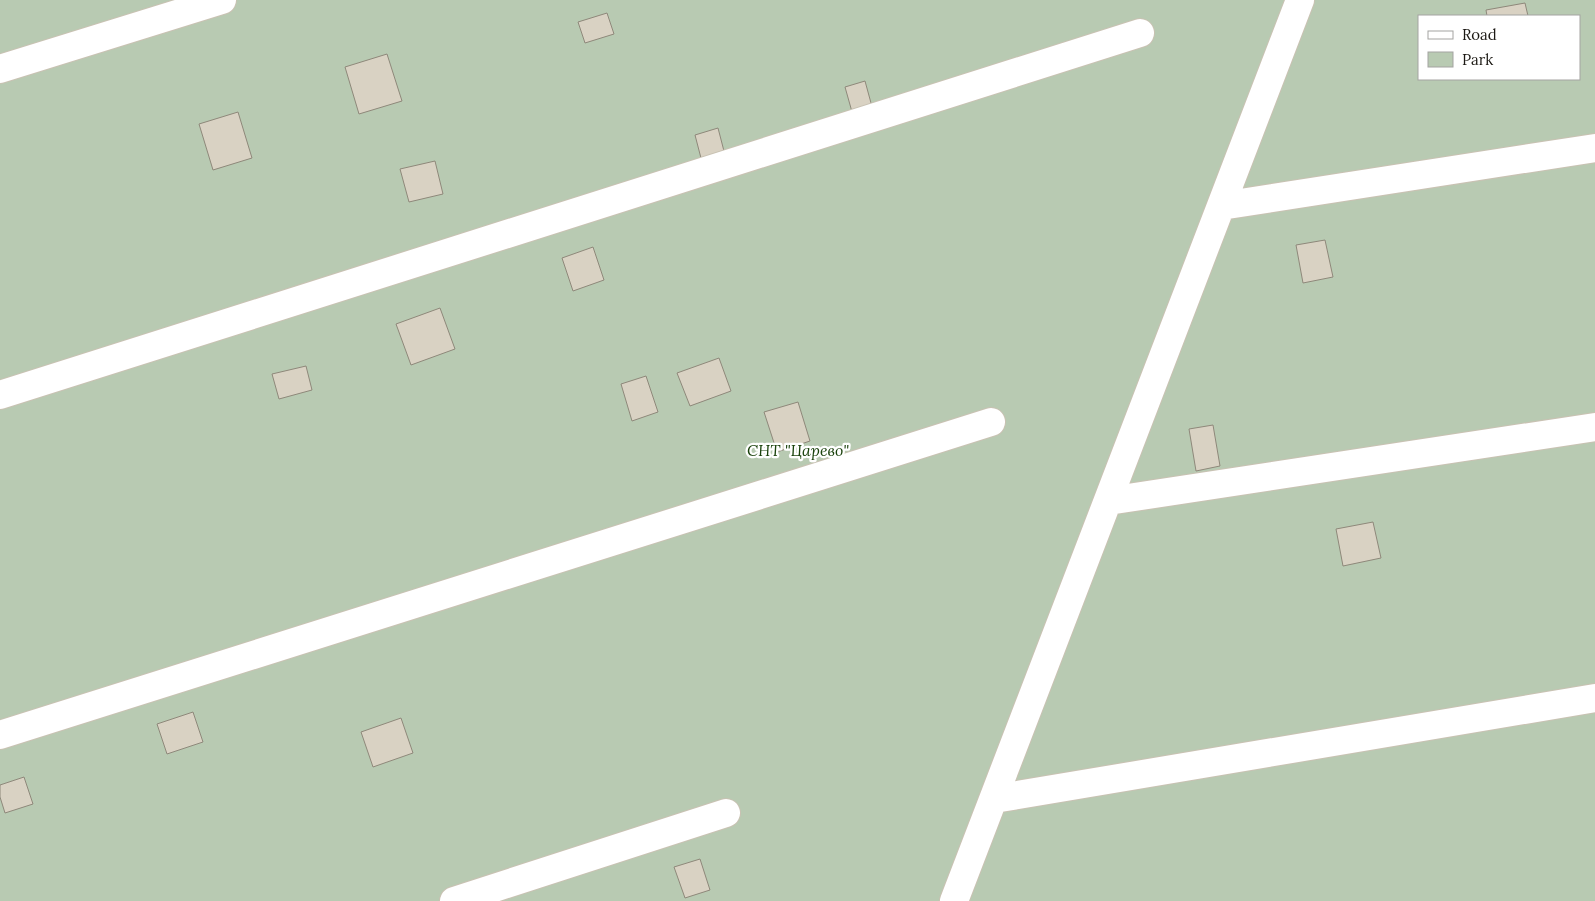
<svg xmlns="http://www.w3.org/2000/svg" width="1595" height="901" viewBox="0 0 1595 901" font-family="Lora,serif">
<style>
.green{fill:#b8cab2;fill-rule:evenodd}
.building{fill:#d9d2c3;stroke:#8e887a}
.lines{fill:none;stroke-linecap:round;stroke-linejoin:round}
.street-casing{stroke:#c9c2b3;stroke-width:30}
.street{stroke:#fff;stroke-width:28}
.labels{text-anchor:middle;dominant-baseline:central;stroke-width:4.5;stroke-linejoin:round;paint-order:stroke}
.park-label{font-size:16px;font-style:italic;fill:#1a420c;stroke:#fff}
</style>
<rect width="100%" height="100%" fill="#fdf6e7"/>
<path class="green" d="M0 0H1595V901H0ZM1419 16H1579V79H1419Z"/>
<path class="building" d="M1525 3 1528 16H1487L1486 10Z
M607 13 614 34 585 43 578 22Z
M387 54 402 101 359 114 345 67Z
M865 81 874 114 854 119 845 87Z
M238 112 252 158 213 170 199 124Z
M718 128 725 155 702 162 695 135Z
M435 161 443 194 409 202 400 169Z
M1325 240 1333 277 1303 283 1296 245Z
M593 247 604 280 573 291 562 258Z
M440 308 455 349 411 365 396 324Z
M719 358 731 391 690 406 677 373Z
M306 366 312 390 279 399 272 374Z
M646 376 658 412 632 421 621 384Z
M798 402 810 441 777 452 764 412Z
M1213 425 1220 466 1196 471 1189 429Z
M1373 522 1381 558 1343 566 1336 529Z
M193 712 203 742 167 754 157 724Z
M401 718 413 753 373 767 361 732Z
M24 777 33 804 5 813 0 797V785Z
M700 859 710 890 685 898 674 867Z"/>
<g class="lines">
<g class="street-casing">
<path id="street" d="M0 69 222 0
M1221 206 1595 148
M0 395 1140 33
M1108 501 1595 427
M0 735 991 422
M994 799 1595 698
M454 901 726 813
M954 901 1300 0"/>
</g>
<use href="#street" class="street"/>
</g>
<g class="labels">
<g class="park-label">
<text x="798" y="450">СНТ "Царево"</text>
</g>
</g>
<rect x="1418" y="15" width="162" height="65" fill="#ffffff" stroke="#a4a3a1"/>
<rect x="1428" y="31" width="25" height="8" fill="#ffffff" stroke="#a4a3a1"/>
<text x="1462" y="40" font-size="15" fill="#1c1914">Road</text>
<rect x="1428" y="52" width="25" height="15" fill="#b8cab2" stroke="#a4a3a1"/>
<text x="1462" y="65" font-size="15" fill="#1c1914">Park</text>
</svg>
